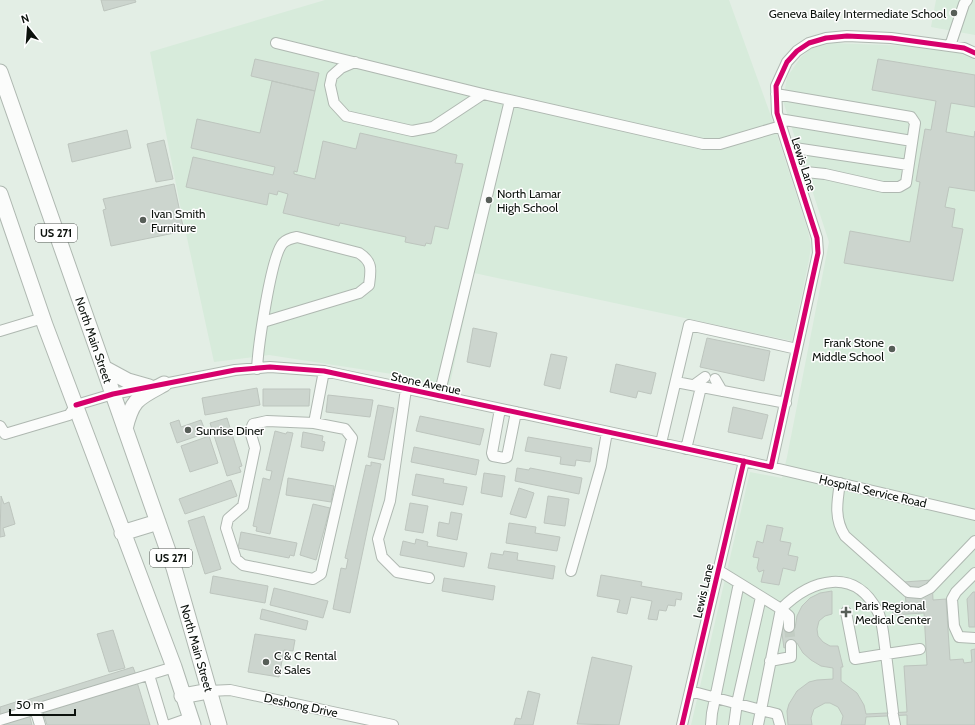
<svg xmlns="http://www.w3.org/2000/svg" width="975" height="725" viewBox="0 0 975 725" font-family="Cabin,sans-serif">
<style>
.built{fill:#d7ebdb}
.building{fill:#ccd5ce;stroke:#bdc5be}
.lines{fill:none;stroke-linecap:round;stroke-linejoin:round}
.minor-tunnel{stroke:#c3cdc4;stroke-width:10;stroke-dasharray:10 5;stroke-linecap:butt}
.minor-casing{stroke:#afb8b1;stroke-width:12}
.highway-casing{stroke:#afb8b1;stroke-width:17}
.minor{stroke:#fbfcfb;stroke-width:10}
.highway{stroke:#fbfcfb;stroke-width:15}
.cycleway-casing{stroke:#fff;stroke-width:8}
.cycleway{stroke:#d6006c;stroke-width:5}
.poi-dot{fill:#575e58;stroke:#fff;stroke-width:1.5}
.labels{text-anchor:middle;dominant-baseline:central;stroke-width:3;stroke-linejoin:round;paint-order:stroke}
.shield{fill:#fff;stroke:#545855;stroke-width:1}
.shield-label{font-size:11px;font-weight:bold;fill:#0b110c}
.poi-label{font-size:12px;fill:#0b110c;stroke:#fff;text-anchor:start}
.street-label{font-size:12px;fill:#0b110c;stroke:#fff}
</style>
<rect width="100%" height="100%" fill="#e3eee5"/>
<path class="built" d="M325 0H729L771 116 808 231 811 246 809 260 792 341 474 273 449 388 392 374 269 355 214 362 182 215 150 52Z
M936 0H975V35L931 27Z
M832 43 937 47 959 53 975 60V725H691L750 472 782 478 787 457 829 242 783 101 787 77 801 57 812 48Z"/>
<path class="building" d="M101 0H135L136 2 104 11Z
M255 59 319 73 315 91 251 76Z
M878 59 975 75V107L951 103 946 132 974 137 975 131V191L949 187 945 207 955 209 952 227 963 229 953 281 844 263 850 231 910 242 920 182 916 181 925 129 931 130 936 101 872 90Z
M272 81 315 91 297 172 294 171V174L315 179 323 141 356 149 360 133 457 155 455 163 463 164 448 229 435 226 431 244 426 243 425 246 405 242 406 237 340 223 339 226 283 213 288 194 278 191 277 195 269 193 267 205 186 187 193 157 273 175 275 167 191 148 197 119 260 133Z
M127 130 131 148 72 162 68 144Z
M164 140 173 179 156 182 147 144Z
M174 184 184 231 111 246 103 210 106 209 103 199Z
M473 328 497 333 490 367 467 362Z
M707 338 770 351 764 381 700 367Z
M551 354 567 357 560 389 544 385Z
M616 364 656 373 651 394 638 391 636 398 610 392Z
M257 388 260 405 205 415 202 398Z
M263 389H310L309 406H263Z
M328 395 373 400 370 417 326 412Z
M378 405 394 408 384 460 368 457Z
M733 407 768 415 762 439 728 432Z
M420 416 484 429 480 445 416 431Z
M227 418 242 466 239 467 241 472 227 476 210 423Z
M179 420 181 427 201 420 206 433 177 443 170 423Z
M275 431 286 434 287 432 293 433 270 534 256 531 257 527 253 526 263 478 270 480 272 471 266 470Z
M303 432 323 436 322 441 325 442 323 451 301 447Z
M209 436 218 463 190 472 181 446Z
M528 437 592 448 590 462 576 460 575 466 560 464 561 457 525 451Z
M414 447 479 460 476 475 411 462Z
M371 462 381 464 350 613 333 609 341 568 346 569 348 559 345 558 366 465 371 466Z
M517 468 529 470 530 468 582 478 579 494 515 481Z
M484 473 505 476 502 497 481 493Z
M416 474 444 479 443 483 467 487 463 505 412 495Z
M288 478 334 486 331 502 286 495Z
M231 480 237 496 185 514 179 499Z
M519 488 534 493 526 518 510 514Z
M1 496 4 504 9 502 15 524 3 528 5 536 0 537Z
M548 496 569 499 565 526 544 523Z
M410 503 428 506 423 533 405 530Z
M313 504 330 508 316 560 300 555Z
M451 512 462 514 457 540 437 536 439 522 449 524Z
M204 516 221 569 205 574 188 521Z
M509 523 536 527 535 533 560 537 557 551 506 543Z
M767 525 783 528 780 541 791 543 788 555 798 557 795 571 783 568 779 585 761 582 764 570 759 572 757 568 759 558 753 557 757 541 763 543Z
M241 532 297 543 294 556 290 555 289 558 238 548Z
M416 539 428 542 427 546 467 553 464 567 400 555 403 541 415 544Z
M504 551 518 553 517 560 555 566 553 579 488 568 491 553 503 555Z
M601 575 642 582 641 586 682 593 681 600 676 599 675 606 668 605 666 611 659 610 657 620 648 619 652 601 631 597 627 614 617 612 620 600 597 596Z
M213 576 268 586 265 603 210 593Z
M444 578 495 586 493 600 442 591Z
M932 580 933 600 946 599 950 660 963 659 964 663 972 662 971 650 975 649V725H907V715L866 717 865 725H841L843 716 838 707 830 703H825L814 709 811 718 812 725H788L787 711 789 704 797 691 809 682 817 680 833 679V668L821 666 811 660 803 653 797 643 784 648 781 627 795 628 797 616 802 606 810 598 820 593 832 591V614L825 616 819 621 817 629 818 636 823 642 830 646H838L843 667H841V681L857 693 864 705 866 714 907 712 904 666 927 665 924 613 893 615 892 604 906 603 904 582Z
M274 588 328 601 323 618 270 605Z
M973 592H975V627H969L967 599Z
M262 609 308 621 306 630 260 619Z
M113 630 125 668 109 672 97 634Z
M255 634 295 640 293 651 284 650 279 677 248 672Z
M592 657 632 666 619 725 577 724Z
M133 667 136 675 29 708 27 700Z
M137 682 150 725H47L43 712Z
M528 691 540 694 533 725H514L516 718 521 719Z
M19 701 21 709 0 715V707Z
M29 714 32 725H0V723Z"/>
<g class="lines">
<path class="minor-tunnel" d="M789 627 791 645"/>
<g class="minor-casing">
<path id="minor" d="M276 43 483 94 703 144H720L781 126
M950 46 964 4 967 0
M355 62 341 68 332 76 330 85 334 103 346 116 412 131 433 127 483 94
M776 94 911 117 915 123 906 183 899 187H883L825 174 796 171
M779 119 912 141
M788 147 908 165
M0 331 43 318
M257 369C258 348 271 255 283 243 287 239 292 238 297 237L359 253C373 262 371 270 369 285L359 293 263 322
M715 379 722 391
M676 382 786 403
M694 385 705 377
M406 389 390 501 378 539 382 557 397 572 429 578
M439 396 510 100
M500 409 492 453 493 456 504 458 507 457 516 412
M267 421 314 423 345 429 352 438 321 574 313 579 243 565 236 559 226 528 228 519 243 506 255 448 250 431 253 424Z
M314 423 324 371
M0 426 5 434 69 415 76 405 113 394 235 370 270 367 324 371 744 461 975 515
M661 443 689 325 797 349
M686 449 701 387
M771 467 818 253 817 238 777 113 776 86 787 62 797 51 809 43 826 38 847 36 891 38 964 48 975 53
M840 483C837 502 834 519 845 536L908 592 920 593 930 588 975 541
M718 570 781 609 761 710 777 714 780 725
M571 571 601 466 607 432
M975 573 956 592 952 599 954 626 959 637 975 638
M789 627V616L781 609C811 579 855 566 878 612 883 621 884 643 886 654L855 659 846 612
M770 661 791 657V645
M149 675 164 725
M209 691 230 690 393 725
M690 691 761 710 758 725
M35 709 40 725
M893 712 886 654 920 649
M893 715 895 725
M0 720 174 667
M170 725 190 718
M682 725 744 461
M711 725 712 713 739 583
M734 725 737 703 761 597"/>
</g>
<g class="highway-casing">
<path id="highway" d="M0 72 174 568 219 725
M0 194 45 325 174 667 193 725
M104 368 128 381 149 387
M125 429C132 399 138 398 164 384
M122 533 158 522
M182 696 209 691"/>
</g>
<use href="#minor" class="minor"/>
<use href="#highway" class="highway"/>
<g class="cycleway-casing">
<path id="cycleway" d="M76 405 113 394 235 370 270 367 324 371 771 467 818 253 817 238 777 113 776 86 787 62 797 51 809 43 826 38 847 36 891 38 964 48 975 53
M682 725 744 461"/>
</g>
<use href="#cycleway" class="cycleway"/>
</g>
<g class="poi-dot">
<circle cx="954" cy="13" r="4"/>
<circle cx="489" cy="200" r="4"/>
<circle cx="143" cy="220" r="4"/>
<circle cx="892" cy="349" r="4"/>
<circle cx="188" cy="430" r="4"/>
<path d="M844 606h4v4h4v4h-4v4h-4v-4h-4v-4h4z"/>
<circle cx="266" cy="662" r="4"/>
</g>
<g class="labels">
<g class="shield">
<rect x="35" y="224" width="42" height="18" rx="3"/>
<rect x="150" y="549" width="42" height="18" rx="3"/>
</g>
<g class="shield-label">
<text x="56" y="233">US 271</text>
<text x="171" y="558">US 271</text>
</g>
<g class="poi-label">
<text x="946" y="13" text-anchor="end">Geneva Bailey Intermediate School</text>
<text x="497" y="193">North Lamar<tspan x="497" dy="14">High School</tspan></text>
<text x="151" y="213">Ivan Smith<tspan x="151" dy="14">Furniture</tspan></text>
<text x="884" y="342" text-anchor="end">Frank Stone<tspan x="884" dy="14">Middle School</tspan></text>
<text x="196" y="430">Sunrise Diner</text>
<text x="855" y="605">Paris Regional<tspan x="855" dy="14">Medical Center</tspan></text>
<text x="274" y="655">C &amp; C Rental<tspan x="274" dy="14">&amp; Sales</tspan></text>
</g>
<g class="street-label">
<text transform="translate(804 164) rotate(72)">Lewis Lane</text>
<text transform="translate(94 340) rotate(71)">North Main Street</text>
<text transform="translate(426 383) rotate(12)">Stone Avenue</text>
<text transform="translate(873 491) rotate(13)">Hospital Service Road</text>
<text transform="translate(703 591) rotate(-77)">Lewis Lane</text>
<text transform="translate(197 648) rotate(74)">North Main Street</text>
<text transform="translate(301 705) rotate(12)">Deshong Drive</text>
</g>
</g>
<g transform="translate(28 28) rotate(343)" stroke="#ffffff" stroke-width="3" paint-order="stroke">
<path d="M0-3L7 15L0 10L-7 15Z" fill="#0b110c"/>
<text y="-6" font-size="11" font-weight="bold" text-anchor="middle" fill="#0b110c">N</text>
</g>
<path d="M10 709v6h65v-6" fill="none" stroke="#0b110c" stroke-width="2"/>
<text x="16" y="709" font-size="12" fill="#0b110c" stroke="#ffffff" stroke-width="3" paint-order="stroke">50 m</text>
</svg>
